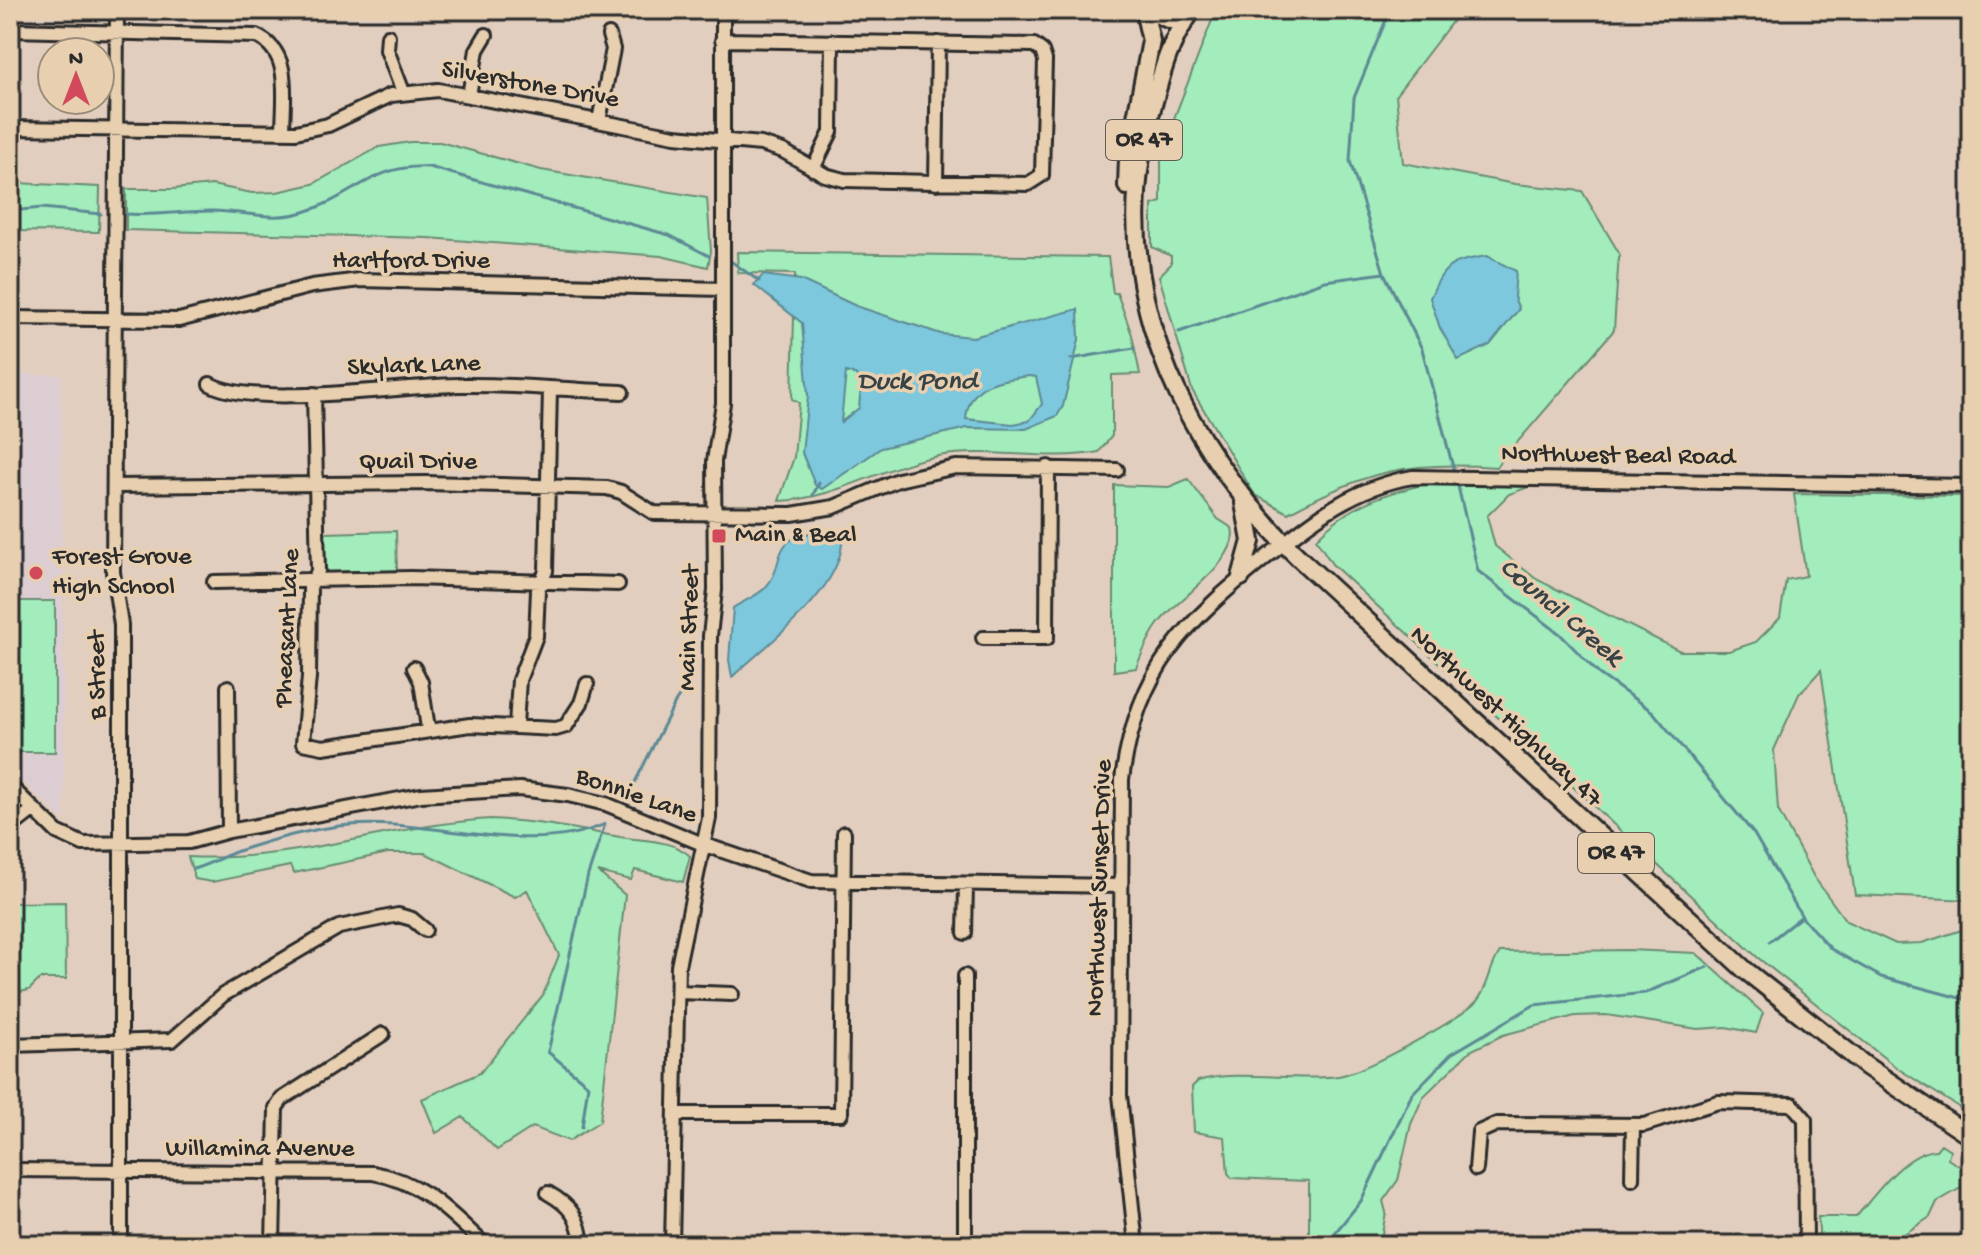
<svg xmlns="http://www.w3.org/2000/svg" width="1981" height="1255" viewBox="0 0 1981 1255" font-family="'Gochi Hand',sans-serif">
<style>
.built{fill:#dccdd2}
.green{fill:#a3ecbb;stroke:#678c73;stroke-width:2}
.water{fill:#7dc8dc;stroke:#5c8995;stroke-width:2;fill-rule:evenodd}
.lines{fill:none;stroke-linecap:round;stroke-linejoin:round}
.stream{stroke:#5c8995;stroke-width:3}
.minor-casing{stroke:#2b2b2b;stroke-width:18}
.major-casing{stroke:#2b2b2b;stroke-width:22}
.minor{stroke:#e7cfaf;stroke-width:12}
.major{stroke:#e7cfaf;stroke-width:16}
.poi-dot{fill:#d1495b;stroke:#e7cfaf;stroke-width:3}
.labels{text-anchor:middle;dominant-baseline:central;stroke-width:7;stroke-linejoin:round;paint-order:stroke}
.shield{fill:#e7cfaf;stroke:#635c53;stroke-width:2}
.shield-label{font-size:24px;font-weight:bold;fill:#2b2b2b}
.street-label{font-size:26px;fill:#2b2b2b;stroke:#e7cfaf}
.poi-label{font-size:26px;fill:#2b2b2b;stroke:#e7cfaf;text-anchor:start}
.water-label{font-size:28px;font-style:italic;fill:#374346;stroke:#e7cfaf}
</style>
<rect width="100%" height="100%" fill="#e2cebf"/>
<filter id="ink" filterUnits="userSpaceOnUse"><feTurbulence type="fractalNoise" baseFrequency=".0125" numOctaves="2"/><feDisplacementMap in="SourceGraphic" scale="16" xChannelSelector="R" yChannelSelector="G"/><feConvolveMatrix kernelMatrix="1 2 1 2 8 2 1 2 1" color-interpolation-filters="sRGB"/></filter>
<g filter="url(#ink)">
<path class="built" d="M10 374 61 375 64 820 10 770Z"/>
<path class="green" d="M1216 10H1461L1396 95 1403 163 1515 184 1582 191 1619 253 1614 330 1496 467C1407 461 1366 471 1288 513L1254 494 1192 390 1159 276 1171 264V256L1152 247V205L1161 202V152Z
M410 142H440L541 170 707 198 711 251 708 267 661 256 428 238 126 230V189H173L212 185 252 193 277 192 313 184 379 147Z
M16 183 100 187 99 232 10 231V184Z
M737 252 1108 257 1113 293H1117L1132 335 1140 374 1112 375V436L1099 452C1046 462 991 447 938 456 882 466 837 499 779 501L794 457 799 403 792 399 795 274 738 273Z
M1188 479 1218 519 1232 528C1241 560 1178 598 1159 623 1149 636 1142 653 1136 668L1114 671V485L1169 487Z
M1437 482 1537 484 1509 494 1487 516 1495 546 1536 579 1680 651H1729L1756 642 1780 618 1786 580 1806 576 1794 494 1971 496V900L1855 895 1821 670 1799 694 1774 750 1778 810 1814 877 1846 921 1896 944 1922 943 1971 927V1115L1897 1068 1757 957 1332 564 1316 539C1349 503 1391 491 1437 482Z
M396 531 397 571 329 572 324 567V533Z
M10 601H55V752H10Z
M491 819C536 821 576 829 620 837 642 841 672 839 690 856L683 882 635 870 631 880 598 872 625 895 600 1121 569 1141 533 1127 497 1150 463 1117 436 1133 422 1099 480 1073 543 995 559 955 527 890 515 897 425 853H388L294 873 290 866 212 882 195 879 188 857C289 863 390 825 491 819Z
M65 902 66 979H40L29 990 10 994V903Z
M1629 950 1696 953 1763 1013 1756 1033 1726 1027 1698 1029 1606 1015 1575 1016 1503 1035 1470 1051 1423 1097 1411 1124 1398 1180 1383 1201 1386 1212 1380 1245H1309V1181L1232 1178 1228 1173 1225 1137 1194 1132 1192 1087 1198 1081C1235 1069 1297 1082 1338 1076 1362 1073 1461 1019 1477 1001 1489 987 1489 967 1500 952Z
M1941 1144 1950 1150 1948 1159 1964 1169 1971 1163V1182L1937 1202 1930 1217 1895 1240V1245H1820L1818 1217H1856C1876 1194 1905 1152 1936 1150Z"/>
<path class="water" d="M1487 256 1516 271 1514 297 1519 309 1490 345 1458 360 1440 328 1430 298C1445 263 1451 262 1487 256Z
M763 275 801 280 856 306 941 334 973 337 1078 309 1079 340 1063 406 1057 416 1026 429 967 428 881 448 822 489 815 485 802 453 808 396 802 323 754 285ZM846 372 856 375 861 384 859 408 841 422ZM1029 376 1036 377 1042 404 1029 421 1013 424 966 419C969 382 1000 380 1029 376Z
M816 532 835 535 842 542C840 592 766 645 732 677L729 660 733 608C742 602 757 596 765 588 788 564 766 539 816 532Z"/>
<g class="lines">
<path class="stream" d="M1390 10 1354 98 1350 161 1384 273 1422 349 1455 475
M10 211 42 208 101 214
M126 214C155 216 183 211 212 211 243 211 272 222 304 212 355 197 371 164 429 167L669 235 709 256
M732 262 759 281
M1179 332 1325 281 1384 273
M1071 359 1134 348
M1457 482 1478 571 1560 634 1599 674 1653 712 1754 834 1804 920 1831 949 1881 977 1971 1001
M813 495 819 483
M626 800 676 701 692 677
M193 869C211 864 227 854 244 849 274 839 309 830 339 826 424 815 526 859 605 824
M1769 942 1802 916
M582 1127 588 1085 548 1052 588 875 605 824
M1325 1245 1361 1201 1412 1094 1451 1054 1534 1005 1645 993 1707 967"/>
<g class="minor-casing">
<path id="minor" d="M117 10 113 572 121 625V1245
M10 30 256 36C293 52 283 98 283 132
M388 36 387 50 403 92
M469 95 477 50 486 35
M599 121 613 49 609 35
M10 128 296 132 328 125 391 95 438 90 675 136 761 144 783 151 825 175 844 180 1028 184 1042 175 1045 60 1042 51 1034 45 722 40
M813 169 831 132 832 41
M936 183 938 43
M10 318 179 320 312 286 360 280 722 289
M210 384C255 409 404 385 461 385 514 384 568 390 622 392
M314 394 318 571 310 587 309 677 303 743 323 747 470 725 556 729 566 726 581 703 587 684
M114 486 426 483 607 488 621 492 654 513 792 514 834 507 898 480 956 467 1117 470
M214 582 411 578 618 584
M983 638H1047L1048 467
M414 668 421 682 428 728
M228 687 229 831
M516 725 519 680 536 636 538 590 546 571 550 389
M10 786 57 832 83 844 189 842 229 831 421 795 520 789 568 795 606 804 705 845 811 881 1121 886
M10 828 34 809
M965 933 966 885
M678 992 732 994
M10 1045 172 1040 223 995 339 927 398 915 412 919 425 930
M675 1114H841L844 833
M1476 1169 1479 1132 1497 1124 1644 1125 1718 1102 1792 1104 1805 1119 1806 1245
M10 1170 373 1173C423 1182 449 1212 485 1245
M1632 1179 1633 1125
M548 1193C571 1206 580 1219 582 1245
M273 1245 276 1108 282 1099 383 1034
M672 1245 678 966 709 818 710 636 715 590 714 461 723 403V10
M965 1245V976
M1136 1245 1120 1095 1122 779C1138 666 1185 623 1269 555 1315 518 1354 487 1413 477L1971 486"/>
</g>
<g class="major-casing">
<path id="major" d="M1147 10 1170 20 1190 14
M1189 15C1169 43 1162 72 1153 105 1101 278 1176 439 1301 560L1745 970 1866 1066 1971 1137
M1127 186 1128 158 1151 41 1144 10
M1241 577 1251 541 1244 503"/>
</g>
<use href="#minor" class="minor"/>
<use href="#major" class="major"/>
</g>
</g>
<g class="poi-dot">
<rect x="711" y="528" width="16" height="16" rx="4"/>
<circle cx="36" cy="573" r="8"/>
</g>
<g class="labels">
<g class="shield">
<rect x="1106" y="120" width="76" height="40" rx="6"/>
<rect x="1578" y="833" width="76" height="40" rx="6"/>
</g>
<g class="shield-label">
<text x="1144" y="140">OR 47</text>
<text x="1616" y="853">OR 47</text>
</g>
<g class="street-label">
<text transform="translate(530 86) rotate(10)">Silverstone Drive</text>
<text x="411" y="262">Hartford Drive</text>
<text transform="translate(414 367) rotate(-2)">Skylark Lane</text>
<text transform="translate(1618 457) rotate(1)">Northwest Beal Road</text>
<text x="418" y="463">Quail Drive</text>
<text transform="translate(289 628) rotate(-87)">Pheasant Lane</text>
<text transform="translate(691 628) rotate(-88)">Main Street</text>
<text transform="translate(99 675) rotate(-91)">B Street</text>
<text transform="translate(1505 718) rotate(43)">Northwest Highway 47</text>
<text transform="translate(636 797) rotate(19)">Bonnie Lane</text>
<text transform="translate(1101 888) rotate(-88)">Northwest Sunset Drive</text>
<text x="260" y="1150">Willamina Avenue</text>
</g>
<g class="poi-label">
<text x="735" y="536">Main &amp; Beal</text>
<text x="52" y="558">Forest Grove<tspan x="52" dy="30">High School</tspan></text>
</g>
<g class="water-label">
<text x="917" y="382">Duck Pond</text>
<text transform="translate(1560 613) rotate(40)">Council Creek</text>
</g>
</g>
<rect width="1981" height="1255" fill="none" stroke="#e7cfaf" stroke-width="40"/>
<rect x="20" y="20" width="1941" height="1215" fill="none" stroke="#2b2b2b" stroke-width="3" filter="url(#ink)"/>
<g transform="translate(76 76)"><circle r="38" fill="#e7cfaf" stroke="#9c8d7a" stroke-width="2"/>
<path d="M0-6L14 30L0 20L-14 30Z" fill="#d1495b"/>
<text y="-12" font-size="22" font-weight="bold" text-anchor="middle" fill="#2b2b2b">N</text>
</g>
</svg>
